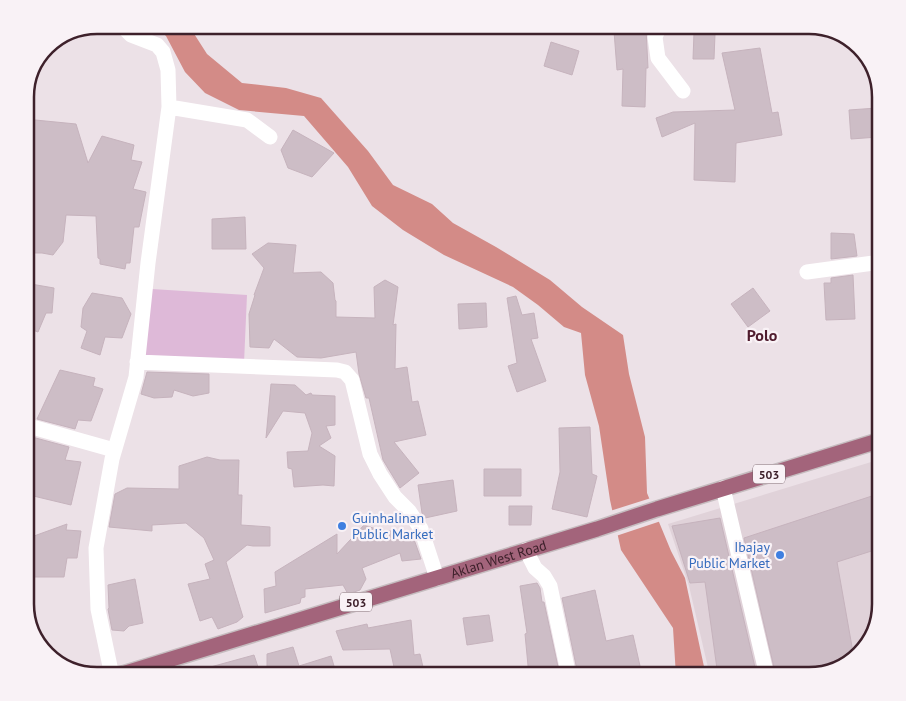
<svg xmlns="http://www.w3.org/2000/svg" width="906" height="701" viewBox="0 0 906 701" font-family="'PT Sans',sans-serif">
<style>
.built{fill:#e0d2d9}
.green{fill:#deb9d8}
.water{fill:#d38b87}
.pier{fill:#ece1e7}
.building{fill:#cdbdc6;stroke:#c6b3bd}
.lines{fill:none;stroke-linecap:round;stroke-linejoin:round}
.major-casing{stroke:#c5bcbf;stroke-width:18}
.minor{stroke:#fff;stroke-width:15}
.major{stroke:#a3647b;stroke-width:15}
.shop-dot{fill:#3f7fe0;stroke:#f9f2f6;stroke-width:2}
.labels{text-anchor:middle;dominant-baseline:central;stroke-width:4.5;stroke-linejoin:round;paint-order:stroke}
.shield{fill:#f9f2f6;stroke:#766068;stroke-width:1}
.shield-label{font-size:12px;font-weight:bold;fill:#3e212b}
.shop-label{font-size:14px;fill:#366cbe;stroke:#f9f2f6;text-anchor:start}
.street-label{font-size:14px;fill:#3e212b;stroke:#f9f2f6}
.quarter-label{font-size:16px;font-weight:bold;fill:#501c2e;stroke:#f9f2f6}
.rim{fill:none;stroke:#3e212b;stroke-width:2.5}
</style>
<rect width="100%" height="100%" fill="#ece1e7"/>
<path class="built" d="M881 459V604L866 648 841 669 809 676H710L689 586 668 524Z"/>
<path class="green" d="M152 289 247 295 244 363 144 356Z"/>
<path class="water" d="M154 25H187L191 29 207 54 242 83 286 88 321 98 368 151 393 185 432 204 453 223 496 247 550 280 582 307 623 335 629 374 645 437 647 493 671 551 685 578 706 676H676L673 628 621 550 610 500 599 426 585 375 581 333 564 327 538 305 513 287 444 255 403 230 372 206 348 167 304 116 239 110 205 93 185 72 166 36Z"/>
<path class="pier" d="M651 498 661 521 616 536 610 511Z"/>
<path class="building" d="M646 29 648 68H646L645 107 622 106 623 69 617 70 614 31Z
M694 33 715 34 714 59H693Z
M551 42 579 51 572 75 544 66Z
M760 48 772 113 778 112 782 135 736 143 735 182 694 180 695 123 662 137 656 118 673 112 735 110 722 53Z
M877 108 878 137 851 139 849 110Z
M25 119 76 124 88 163 102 136 134 145 131 160 142 162 133 189 146 192 139 227H134L130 263H126L125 269 100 264V259L98 258 96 216 66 215 63 242 53 255 42 253H25Z
M293 130 334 153 312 177 288 168 281 150Z
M245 217 246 249H212V219Z
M831 233 854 234 857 256 831 259Z
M268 243 296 245 293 273 321 272 333 283 335 300 336 301V317L375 318 374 287 385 280 398 287 393 325 396 324 395 369 407 367 412 402 418 401 426 435 394 442 419 473 400 488 383 460 369 398H366L359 374 356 352 321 358 297 357 274 339 269 348 250 347 249 314 255 295H254L264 268 252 254Z
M853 275 855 319 826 320 824 283H831V278Z
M25 283 54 288 52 313H46L38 332 25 327Z
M753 288 770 311 748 327 731 304Z
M92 293 122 298 131 314 122 338 105 337 100 355 81 348 87 331 81 327 83 308Z
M516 296 522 315 534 313 538 338 531 339 546 381 517 392 508 366 517 363 507 298Z
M486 303 487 327 459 329 458 304Z
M60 370 95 378 93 386 103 389 91 421 78 420 75 429 37 419Z
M147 372 209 374V393L193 396 174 390 172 397 154 398 141 394Z
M271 384 295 385 306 395 311 393 312 395 335 396V425L326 426 331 438 319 446 335 456 334 486 323 485 294 487 292 469 288 468 287 452 308 451 312 433 305 413 283 411 266 438Z
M590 427 592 474 597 476 587 517 552 509 560 472 559 428Z
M32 437 69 447 65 460 81 462 71 505 25 494V460Z
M207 457 220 460H239L238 495H242L241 525 270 527V546H253L247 545 226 562 243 617 237 622 218 629 212 617 200 621 188 584 210 579 205 564 214 560 204 538 186 523 152 525V531L109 527 115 494 127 488 179 489V466Z
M484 469H521V496H484Z
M453 480 457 511 425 518 422 513 418 485Z
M881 493V548L837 562 854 658 841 669 808 676H776L744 538Z
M509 506H532L531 525H509Z
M720 518 757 676H718L705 582 690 583 672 526Z
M67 524 66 530 81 531 77 558H67L64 577H25V536H34Z
M364 525 382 531H411L421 559 402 561 400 553 362 568 366 579 360 590 348 594 343 585 305 589V597L301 598 300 603 265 613 264 589 276 586 275 572 337 534V554Z
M135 579 143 623 129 626 124 631 112 630 108 609 109 608 108 585Z
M537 583 540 588 542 602H544L560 676H529L525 634 527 633 520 586Z
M595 590 606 641 633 635 640 666 598 675 577 676V670L562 598Z
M489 615 493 641 467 645 463 618Z
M411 620 414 655 420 654 425 676H396L390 649 343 650 336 631 367 624 368 628Z
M293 647 299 666 331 656 337 676H267V654Z
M254 655 261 676H197L196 671Z"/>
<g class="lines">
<g class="major-casing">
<g id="major">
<path id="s1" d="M116 676 597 529 657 509 881 440"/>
</g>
</g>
<path class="minor" d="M660 25 655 37 658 58 683 91
M169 107 247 120 270 137
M807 272 881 262
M137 362 337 370 345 372 352 380 370 454 380 474 395 497 409 511 421 529 437 578
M25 425 114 450
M723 488 767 676
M526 550 535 568 544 576 550 586 568 672
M112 676 98 609 96 548 112 459 136 377 148 263 169 107 168 70 163 52 157 45 131 35 125 29 124 25"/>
<use href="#major" class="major"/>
</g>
<g class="shop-dot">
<circle cx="342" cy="526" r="5"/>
<circle cx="780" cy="555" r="5"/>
</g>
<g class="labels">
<g class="shield">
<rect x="753" y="464.5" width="32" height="19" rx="4"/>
<rect x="340" y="592.5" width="32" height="19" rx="4"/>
</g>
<g class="shield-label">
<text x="769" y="474">503</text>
<text x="356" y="602">503</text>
</g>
<g class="shop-label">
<text x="352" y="518">Guinhalinan<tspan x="352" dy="16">Public Market</tspan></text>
<text x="770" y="547" text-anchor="end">Ibajay<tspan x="770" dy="16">Public Market</tspan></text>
</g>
<g class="street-label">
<text stroke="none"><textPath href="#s1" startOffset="400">Aklan West Road</textPath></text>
</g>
<g class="quarter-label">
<text x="762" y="335">Polo</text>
</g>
</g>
<path d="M0 0H906V701H0ZM97 34H809A63 63 0 0 1 872 97V604A63 63 0 0 1 809 667H97A63 63 0 0 1 34 604V97A63 63 0 0 1 97 34Z" fill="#f9f2f6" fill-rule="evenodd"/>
<path class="rim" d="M97 34H809A63 63 0 0 1 872 97V604A63 63 0 0 1 809 667H97A63 63 0 0 1 34 604V97A63 63 0 0 1 97 34Z"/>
</svg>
